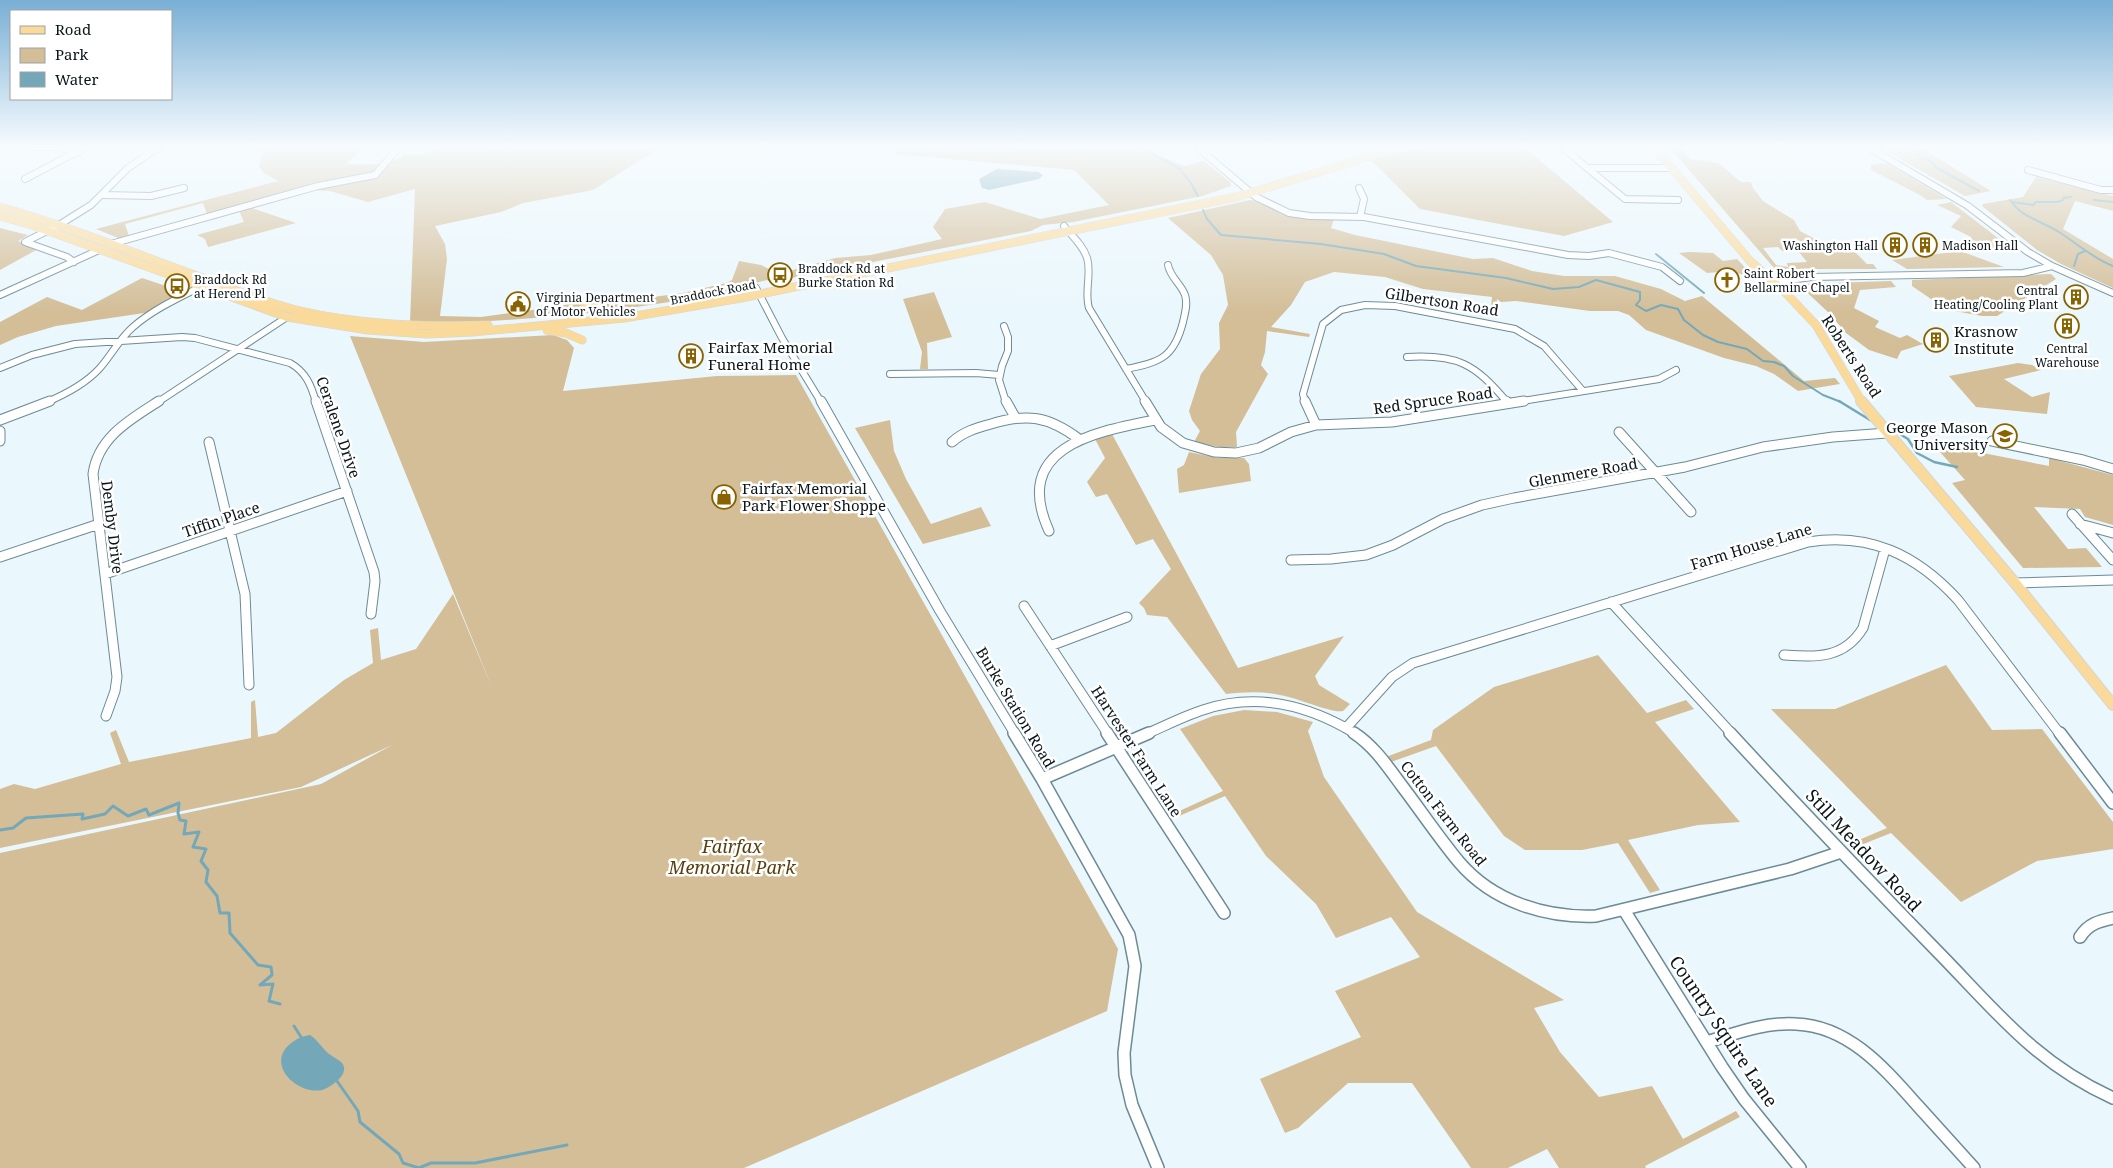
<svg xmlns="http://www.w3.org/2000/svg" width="2113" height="1168" viewBox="0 0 2113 1168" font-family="'Noto Serif',serif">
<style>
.green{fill:#d3be98;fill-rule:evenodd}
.water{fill:#74a8b9}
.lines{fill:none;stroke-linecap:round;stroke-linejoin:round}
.stream-far2{stroke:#74a8b9;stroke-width:2}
.stream-far1{stroke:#74a8b9;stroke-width:2.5}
.stream{stroke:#74a8b9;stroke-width:3}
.minor-far2-casing{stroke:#6c8b95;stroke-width:8}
.minor-far1-casing{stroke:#6c8b95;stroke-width:11}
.minor-casing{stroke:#6c8b95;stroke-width:14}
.major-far1-casing{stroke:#d3d5d6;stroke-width:9}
.major-casing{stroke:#d3d5d6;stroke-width:12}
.minor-far2{stroke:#fff;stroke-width:6}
.minor-far1{stroke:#fff;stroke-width:9}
.minor{stroke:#fff;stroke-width:11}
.major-far1{stroke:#fada9b;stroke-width:8}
.major{stroke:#fada9b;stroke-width:10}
.labels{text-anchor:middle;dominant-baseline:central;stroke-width:5;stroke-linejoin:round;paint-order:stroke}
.far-poi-label{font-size:12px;fill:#091519;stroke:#fff;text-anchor:start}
.far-street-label{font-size:12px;fill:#091519;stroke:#fff}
.street-label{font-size:15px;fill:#091519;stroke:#fff}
.poi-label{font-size:15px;fill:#091519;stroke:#fff;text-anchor:start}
.near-park-label{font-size:18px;font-style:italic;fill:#563f0c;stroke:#fff}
.near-street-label{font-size:18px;fill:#091519;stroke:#fff}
</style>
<rect width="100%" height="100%" fill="#eaf7fc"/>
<path class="green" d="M241 147H364L346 164C362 164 394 167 404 154L419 155 439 149 438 147H492L499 149 504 147H661L593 190 523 203 501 212 435 226 445 244 447 259 440 316 481 317 548 308 573 303 623 301 683 293 726 283 732 280 739 261 761 265 769 269 793 270 835 258 871 255 942 239 933 227 945 209 985 202 1040 219 1109 205 1074 170 895 154 896 147H1147L1155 154 1184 166 1204 161 1230 182 1231 186 1202 196 1073 222 1043 225 1031 231 771 282 767 280 740 287 737 290C629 311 520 323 410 323L415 189 368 202 330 191 307 190 207 214 203 203 125 224 129 236 121 239 96 229 278 181 264 173 259 166 263 153Z
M1423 147H1524L1613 222 1564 236 1420 209 1371 160Z
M1669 147H1681L1690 159 1719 163 1741 182H1751L1753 188 1763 201 1794 220 1800 231 1821 242 1835 243 1841 252H1855L1867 264H1873L1877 269H1775ZM1778 247 1782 251H1798L1807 262 1787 263 1788 267 1776 265 1763 248Z
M1889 147H1920L1991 191 1965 196 1888 152Z
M1881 163 1888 164 1947 199 1927 200 1920 195 1871 170V165Z
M2036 177 2113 196V211L2075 201 2063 229 2113 259V288L2061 264 2037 250 1982 206 1983 204 2023 197Z
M1250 200C1261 200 1272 210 1282 214 1299 220 1317 220 1334 219L1331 228 1355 235 1473 259 1493 258 1532 271 1564 276H1615L1661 289 1685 301 1702 296 1804 381 1835 378 1840 384 1798 391 1774 374 1756 366 1724 358 1646 330 1629 315 1618 311H1590L1516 301 1501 302 1497 299 1495 318 1490 317 1492 297 1423 289 1385 277 1334 272 1305 282 1291 305 1271 327 1310 334 1309 337 1267 331 1265 352 1261 365 1268 374 1236 432 1237 447H1219L1194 442 1200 431 1192 420 1189 411 1201 374 1220 349 1219 323 1228 305 1223 275 1211 255 1168 218Z
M1951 202 2011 248 1977 250 1970 241 1971 237 1951 227 1961 216 1937 205Z
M252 208 296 223 208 247 205 239 197 235 244 222 239 211Z
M0 228 28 235 18 241 38 249 0 270Z
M1960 251 2004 267 1907 269 1892 260Z
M1690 252 1713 253 1723 261 1737 259 1755 278 1730 271 1707 273 1679 253Z
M2051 274 2056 279 1997 316H1982L1955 311 1931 299 1912 286V280Z
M142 278 181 291V294L151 312 56 326 18 337 0 345V322L47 297 82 310Z
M1891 281 1896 287 1860 290 1854 308 1879 321 1875 327 1900 338 1907 335 1923 344 1901 351 1897 359 1869 350 1846 333 1829 313 1798 284Z
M934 292 952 337 927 343 928 369H920L922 352 903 299Z
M553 335 567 340 574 348 563 391 717 376 796 375 1118 949 1107 1011 744 1168H0V853L321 784 392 745 301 787 0 848V789L14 784 35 789 121 764 110 733 116 730 129 762 251 738V702L255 700 258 737 276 733 344 680 373 663 370 630 378 628 381 660 416 649 453 594 493 690 350 336 424 342Z
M2018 363 2032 365 2041 370 2004 379 2032 397 2050 392 2047 414 1976 407 1949 376Z
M890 420 894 451 906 479 931 524 981 507 991 526 923 544 855 428Z
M1112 434 1238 668 1344 636 1315 676 1319 685 1350 704 1343 711C1333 714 1295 697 1280 695 1262 691 1244 692 1226 694L1167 617 1147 615 1144 608 1139 603 1171 569 1153 539 1136 545 1107 494 1096 497 1087 482 1105 458 1095 439Z
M1932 443 2049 466V458L2113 475V525L2085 517 2080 509 2034 507 2068 549 2086 548 2102 567 2023 568 1952 483 1965 480Z
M1189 452 1218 458H1244L1249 464 1251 481 1179 493 1177 469 1184 465Z
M1598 655 1647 713 1686 700 1694 709 1655 722 1740 822 1698 825 1628 840 1660 890 1650 893 1618 843 1582 850H1525L1504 836 1436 746 1391 762 1386 757 1431 740 1433 730 1494 687Z
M1946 665 1992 730 2042 729 2113 822V849L2037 861 1961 902 1891 833 1851 849 1847 845 1887 828 1771 709H1835Z
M1244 710 1277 712 1313 722 1308 731 1324 777 1417 912 1564 1000 1534 1008 1560 1052 1599 1097 1652 1086 1683 1139 1736 1111 1740 1117 1645 1166 1646 1168H1559L1547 1149 1508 1168H1471L1412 1083H1348L1298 1128 1285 1133 1260 1079 1361 1037 1335 991 1420 957 1391 917 1336 938 1316 904 1266 856 1225 796 1177 817 1175 813 1223 791 1180 729 1213 716Z"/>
<path class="water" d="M997 169 1038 172 1043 175 1039 179 989 190 982 188 979 179Z
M310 1035C318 1040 322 1048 329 1054 333 1057 338 1059 342 1063 351 1074 330 1088 322 1090 298 1095 265 1065 290 1044 296 1039 302 1036 310 1035Z"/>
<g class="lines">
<path class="stream-far2" d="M1140 147 1180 169 1190 182 1198 196
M1909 147 1918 152 1921 158 1930 161 1937 168 1979 191
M2063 198 2071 197
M2010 200C2022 218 2042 221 2059 232 2078 244 2092 258 2113 266
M2094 200 2113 202
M2013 202 2033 205 2036 202H2058L2063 200
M1203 210 1207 219 1221 235 1321 244 1384 254 1416 266 1506 278 1553 289 1579 287 1596 280 1640 292V300L1636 305 1646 311 1661 305 1678 309 1684 320 1703 335 1718 342 1747 349 1763 361 1774 362 1784 366 1793 376 1823 395 1841 402
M1656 254 1704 293
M2074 266 2078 254 2085 251"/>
<path class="stream-far1" d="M1839 401 1870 420
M1893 430 1908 439 1917 453 1934 462 1957 467"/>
<path class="stream" d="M0 830 13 828 26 818 83 814 82 819 105 814 113 806 128 816 146 809 149 815 179 803 178 813 180 820 186 821 184 834 199 832 193 847 206 849 201 861 208 870 206 882 217 896 220 913H229L230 933 258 965 271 967 272 975 260 985 273 984 269 1001 280 1004
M294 1026 301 1037
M337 1081 358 1111 360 1122 399 1154 403 1163 419 1168 431 1163H475L567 1145"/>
<g class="minor-far2-casing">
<path id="minor-far2" d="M29 147H56L79 152
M1197 147 1256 197 1289 213 1310 216 1364 217 1568 255 1589 256 1609 253 1662 267 1680 281
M1563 147 1587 168H1671
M1868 147 1968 206 2028 252 2052 266 2113 293
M1586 167 1625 199 1678 200
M2028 170 2101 190H2113
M25 179 86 147
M1359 188 1364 199 1360 217
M103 195 151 196 184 188
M1064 226C1072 236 1083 245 1087 258 1092 274 1084 291 1089 308L1146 402
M111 244 318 186 375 175 399 147
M74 262 67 257 25 242 59 225 91 205 128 168 159 147
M1773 282 1812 277 2023 273 2052 266
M756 288 782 338 821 402
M0 295 99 250
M1004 326 1008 337V351L1002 366 999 380 1006 402
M1407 357C1458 354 1475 364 1507 402
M0 368 32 355 75 344 182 337 195 338 290 363C306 372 311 385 316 402
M1126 369C1160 362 1174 358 1183 322 1185 313 1188 304 1185 295 1181 284 1170 277 1168 265
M890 374 976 373 999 375
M47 402C66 394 85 384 99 369 111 356 119 339 133 327 156 307 185 295 212 281
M158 402 287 317
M1305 402 1303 394 1323 324 1341 310 1365 305 1395 306 1515 329 1544 346 1583 391
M1516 402 1659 379 1676 370"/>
</g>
<g class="minor-far1-casing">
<path id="minor-far1" d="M316 401 374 572 375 581 371 614
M821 401 940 611 1015 734
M1006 401 1015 417
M1145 401 1161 427 1183 443 1214 452 1236 453 1259 448 1291 432 1316 425 1392 422 1524 401
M1305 401 1316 425
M1506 401 1508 403
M0 420 50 401
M0 431V441
M1619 432 1691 512
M1992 441 2083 460 2113 469
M209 442 245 594 249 685
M952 442C963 432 976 428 991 424 1027 413 1048 416 1079 439
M2072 514 2113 560
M2080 524 2113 533
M1049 531C1011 447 1094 432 1155 420
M0 557 99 524
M1291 560 1331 559 1366 555 1393 545 1443 519 1482 505 1514 498 1685 467 1763 447 1833 437 1887 433
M105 574 347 491
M2015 583 2113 580
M1611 602 1732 734
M1024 606 1108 734
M1050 646 1127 617
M1784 655C1817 657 1844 659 1863 628L1885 549
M106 716 115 691 117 677 93 474C98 437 131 419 159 401
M1346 728 1392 677 1413 663 1808 542C1870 532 1917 555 1958 600L2060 734
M1146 734C1165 726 1184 716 1203 710 1256 692 1309 705 1356 734"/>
</g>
<g class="minor-casing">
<path id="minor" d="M1014 733 1042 779 1129 935 1135 966 1124 1053 1125 1075 1132 1105 1158 1168
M1107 733 1224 913
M1354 733C1374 746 1388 767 1402 786 1421 811 1439 838 1459 862 1493 902 1546 918 1596 916L1790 869 1841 852
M1730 733C1798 807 1867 879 1937 951 1995 1010 2035 1063 2113 1098
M2060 733 2113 803
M1042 779 1149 733
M1624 910 1722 1067 1744 1099 1800 1168
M2080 937C2088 924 2099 921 2113 918
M1707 1042C1736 1033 1765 1022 1796 1024 1849 1026 1885 1069 1918 1106 1937 1127 1955 1147 1974 1168"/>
</g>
<g class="major-far1-casing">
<path id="major-far1" d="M1654 147 1750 261 1782 289 1816 325 1862 402
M0 207C68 226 133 253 200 277 232 289 263 302 296 310 359 325 423 327 488 325
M0 216 32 225 287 317 368 330 427 334 472 332 624 318 741 298 1236 197 1402 147
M571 317 591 304
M547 330 566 333 582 340"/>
</g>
<g class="major-casing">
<path id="major" d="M1861 401 2015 583 2113 705"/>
</g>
<use href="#minor-far2" class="minor-far2"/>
<use href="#minor-far1" class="minor-far1"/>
<use href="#minor" class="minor"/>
<use href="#major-far1" class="major-far1"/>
<use href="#major" class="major"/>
</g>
<linearGradient id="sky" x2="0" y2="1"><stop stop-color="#79afd5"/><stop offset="0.47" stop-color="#f6fbfe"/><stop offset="1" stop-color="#f6fbfe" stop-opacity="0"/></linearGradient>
<rect width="2113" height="311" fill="url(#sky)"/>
<defs>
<g id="building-ring" transform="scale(1.25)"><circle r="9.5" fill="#fff" stroke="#896301" stroke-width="1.5"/><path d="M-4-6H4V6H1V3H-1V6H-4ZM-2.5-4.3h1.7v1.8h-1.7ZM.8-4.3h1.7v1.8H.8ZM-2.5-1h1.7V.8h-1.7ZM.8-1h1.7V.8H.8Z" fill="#896301"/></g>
<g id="bus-ring" transform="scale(1.25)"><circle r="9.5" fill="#fff" stroke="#896301" stroke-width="1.5"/><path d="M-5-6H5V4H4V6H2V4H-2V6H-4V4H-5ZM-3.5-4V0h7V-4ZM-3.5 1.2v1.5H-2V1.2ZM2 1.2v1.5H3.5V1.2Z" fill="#896301"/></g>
<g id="church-ring" transform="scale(1.25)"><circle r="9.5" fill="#fff" stroke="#896301" stroke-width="1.5"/><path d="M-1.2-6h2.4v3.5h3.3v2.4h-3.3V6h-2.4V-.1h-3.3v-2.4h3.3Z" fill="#896301"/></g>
<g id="civic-ring" transform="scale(1.25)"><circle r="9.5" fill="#fff" stroke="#896301" stroke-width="1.5"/><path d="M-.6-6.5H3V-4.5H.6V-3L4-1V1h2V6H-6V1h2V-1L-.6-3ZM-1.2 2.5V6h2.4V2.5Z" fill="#896301"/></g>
<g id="university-ring" transform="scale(1.25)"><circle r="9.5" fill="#fff" stroke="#896301" stroke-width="1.5"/><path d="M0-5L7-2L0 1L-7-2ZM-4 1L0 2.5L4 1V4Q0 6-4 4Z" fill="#896301"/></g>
<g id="shop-ring" transform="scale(1.25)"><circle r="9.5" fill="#fff" stroke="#896301" stroke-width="1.5"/><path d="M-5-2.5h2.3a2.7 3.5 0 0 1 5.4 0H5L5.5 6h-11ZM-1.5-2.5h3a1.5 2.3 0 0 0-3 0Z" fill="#896301"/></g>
</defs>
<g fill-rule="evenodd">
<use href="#building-ring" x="1895" y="245"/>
<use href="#building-ring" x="1925" y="245"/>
<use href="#bus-ring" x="780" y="275"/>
<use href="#church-ring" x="1727" y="280"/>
<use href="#bus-ring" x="177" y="286"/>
<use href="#building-ring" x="2076" y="297"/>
<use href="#civic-ring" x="518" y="304"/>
<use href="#building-ring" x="2067" y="326"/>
<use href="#building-ring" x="1936" y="340"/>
<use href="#building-ring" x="691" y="356"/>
<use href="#university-ring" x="2005" y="436"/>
<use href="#shop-ring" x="724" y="497"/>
</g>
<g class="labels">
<g class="far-poi-label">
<text x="1878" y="245" text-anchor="end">Washington Hall</text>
<text x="1942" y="245">Madison Hall</text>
<text x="798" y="268">Braddock Rd at<tspan x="798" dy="14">Burke Station Rd</tspan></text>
<text x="1744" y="273">Saint Robert<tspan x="1744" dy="14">Bellarmine Chapel</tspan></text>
<text x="194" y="279">Braddock Rd<tspan x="194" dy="14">at Herend Pl</tspan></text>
<text x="2058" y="290" text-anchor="end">Central<tspan x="2058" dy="14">Heating/Cooling Plant</tspan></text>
<text x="536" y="297">Virginia Department<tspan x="536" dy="14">of Motor Vehicles</tspan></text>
<text x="2067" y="348" text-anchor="middle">Central<tspan x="2067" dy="14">Warehouse</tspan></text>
</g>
<g class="far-street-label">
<text transform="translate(713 292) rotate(-11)">Braddock Road</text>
</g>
<g class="street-label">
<text transform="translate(1442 301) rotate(9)">Gilbertson Road</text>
<text transform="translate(1852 356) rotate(57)">Roberts Road</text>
<text transform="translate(1433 400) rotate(-8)">Red Spruce Road</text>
<text transform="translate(339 427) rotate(71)">Ceralene Drive</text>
<text transform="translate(1583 472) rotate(-10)">Glenmere Road</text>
<text transform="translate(221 519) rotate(-19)">Tiffin Place</text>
<text transform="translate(113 527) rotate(83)">Demby Drive</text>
<text transform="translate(1751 546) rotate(-17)">Farm House Lane</text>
<text transform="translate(1016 707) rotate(59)">Burke Station Road</text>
<text transform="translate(1137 751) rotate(57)">Harvester Farm Lane</text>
<text transform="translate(1444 813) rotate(52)">Cotton Farm Road</text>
</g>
<g class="poi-label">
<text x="1954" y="331">Krasnow<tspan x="1954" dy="17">Institute</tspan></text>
<text x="708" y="347">Fairfax Memorial<tspan x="708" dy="17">Funeral Home</tspan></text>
<text x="1988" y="427" text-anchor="end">George Mason<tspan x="1988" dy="17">University</tspan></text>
<text x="742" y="488">Fairfax Memorial<tspan x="742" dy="17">Park Flower Shoppe</tspan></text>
</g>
<g class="near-park-label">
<text x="732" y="846">Fairfax<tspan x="732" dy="21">Memorial Park</tspan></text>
</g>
<g class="near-street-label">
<text transform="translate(1864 850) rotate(47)">Still Meadow Road</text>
<text transform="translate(1724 1031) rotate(56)">Country Squire Lane</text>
</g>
</g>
<rect x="10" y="10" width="162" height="90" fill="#ffffff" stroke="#9da1a3"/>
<rect x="20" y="26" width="25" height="8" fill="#fada9b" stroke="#9da1a3"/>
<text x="55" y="35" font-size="15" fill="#091519">Road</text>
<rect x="20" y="48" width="25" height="15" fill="#d3be98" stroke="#9da1a3"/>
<text x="55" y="60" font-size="15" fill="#091519">Park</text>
<rect x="20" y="72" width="25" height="15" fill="#74a8b9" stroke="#9da1a3"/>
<text x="55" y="85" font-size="15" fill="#091519">Water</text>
</svg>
